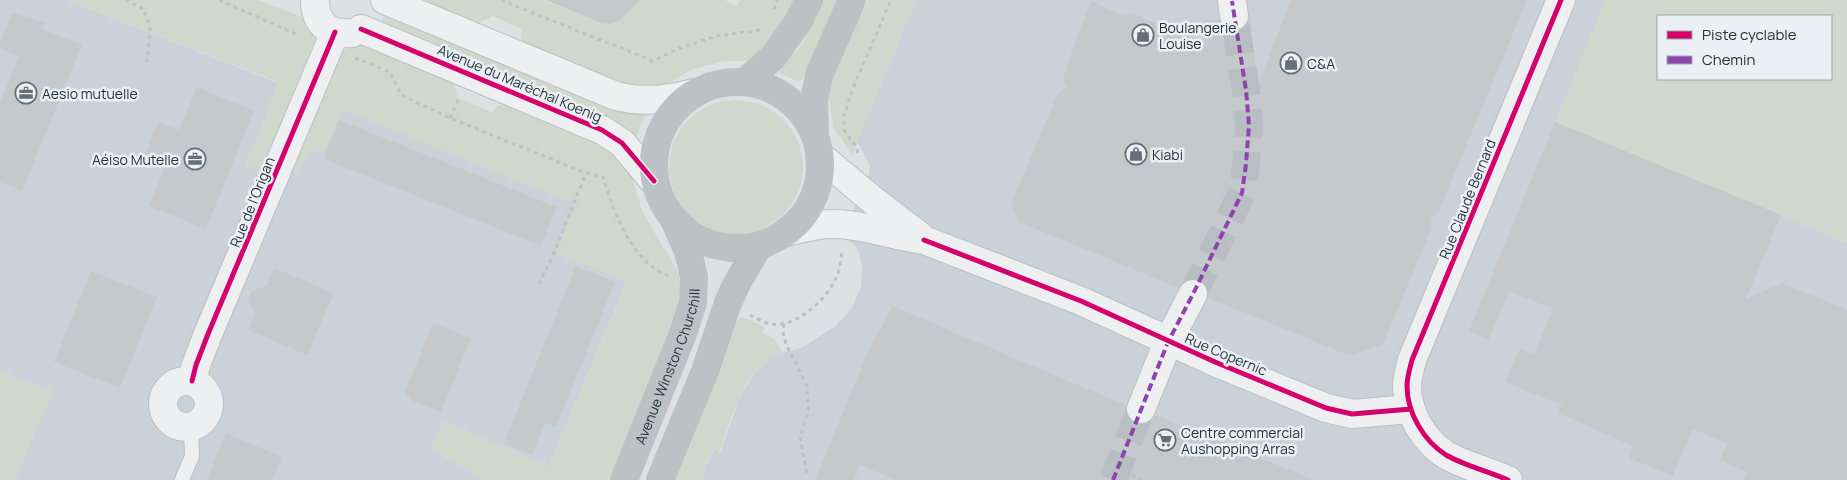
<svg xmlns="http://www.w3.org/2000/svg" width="1847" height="480" viewBox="0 0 1847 480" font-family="Manrope,sans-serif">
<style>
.built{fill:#cbd1d8}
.green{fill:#d0d8ce;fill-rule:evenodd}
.building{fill:#c6c9cc}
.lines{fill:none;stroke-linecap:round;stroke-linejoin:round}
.street-tunnel{stroke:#b9bec2;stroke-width:28;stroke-dasharray:28 14;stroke-linecap:butt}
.lane-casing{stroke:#bcbfc1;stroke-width:16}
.street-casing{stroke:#bcbfc1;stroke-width:30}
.path{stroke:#bdc1c4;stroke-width:3;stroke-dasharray:4 4;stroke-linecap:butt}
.lane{stroke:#edeff1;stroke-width:14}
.street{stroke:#edeff1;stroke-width:28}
.secondary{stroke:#bcc1c4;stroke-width:28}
.quiet{stroke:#8e44ad;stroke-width:4;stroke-dasharray:8 4;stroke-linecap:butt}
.cycleway-casing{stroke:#ebf0f4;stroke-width:8}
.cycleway{stroke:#d6006c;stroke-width:5}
.labels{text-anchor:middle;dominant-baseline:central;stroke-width:5;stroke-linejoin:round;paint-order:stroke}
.poi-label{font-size:14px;fill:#25313d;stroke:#ebf0f4;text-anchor:start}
.street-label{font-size:14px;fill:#25313d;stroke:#ebf0f4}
</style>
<rect width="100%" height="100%" fill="#dee1e3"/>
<path class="built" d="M0 0H68L278 83 269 109 260 174 279 165 289 169 296 174 311 149 322 152 342 109 577 204 556 253 627 281 549 466 444 422 431 449 485 480H14L52 392 0 371Z
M916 0H1606L1556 122 1847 243V480H701L714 449 720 453 740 397 755 372 771 358 783 352 799 349 836 326 852 308 861 286 862 265 859 253 854 244 844 239 847 224 869 173 870 166 857 141Z"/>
<path class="green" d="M68 0H259L300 16 312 29 317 43 282 129 260 174 245 164 269 109 278 82Z
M410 0H544L598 22 629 0H725L736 6 741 0H796L779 33 750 61H724L693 69 661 87 644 92 520 46 522 29 493 16 473 26Z
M824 0H838L802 80 797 81 780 73 778 68 796 51 804 40Z
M869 0H916L857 141 853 155 833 127 829 96 836 63Z
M1606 0H1847V243L1555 122ZM1658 16H1831V79H1658Z
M386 13 646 113 634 141 380 25Z
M357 45H370L454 82 458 98 492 112 498 105 517 108 566 125 624 159 632 178 643 213 677 270 680 281 677 312 609 480H485L431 449 444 422 549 466 627 282 556 253 576 204 342 109 322 152 311 149 296 174 289 169 342 51Z
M669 167a67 67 0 1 1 134 0a67 67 0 1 1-134 0Z
M740 316 765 327 763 333 774 339 783 352C773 357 761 364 754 373 737 395 729 427 719 453L713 449 701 480H672Z
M0 371 53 392 14 480H0Z"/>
<path class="building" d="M546 0H640L620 20 611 24 598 22Z
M1291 0H1527L1438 213 1429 218 1432 227 1383 344 1350 356 1231 307 1207 299 1209 293 1206 286 1200 280 1192 278 1185 281 1179 288 1019 222 1011 204 1058 93 1067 88 1063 79 1076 39 1091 1 1127 17 1129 12 1205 45 1204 20 1219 19 1222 26 1228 30 1236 31 1244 28 1250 17 1258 85Z
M12 13 45 23 42 29 82 45 22 191 0 182V103L19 56 0 48V43Z
M197 87 254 111 206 229 149 206 166 164 145 155 158 122 179 130Z
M339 120 557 207 541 246 324 159Z
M1555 122 1781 215 1746 299 1782 283 1847 310V480H1743L1747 472 1720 460 1727 443 1692 429 1673 476 1629 458 1633 446 1558 413 1561 405 1505 382 1520 348 1534 354 1553 309 1509 291 1489 339 1469 331Z
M576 266 615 282 556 427 545 423 532 455 504 443Z
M274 268 334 293 307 355 248 330 255 313 248 299 252 291 267 286Z
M91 271 157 297 120 388 54 362Z
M893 306 1042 370 1126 405V412L1128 418 1135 423 1144 424 1151 421 1156 415 1314 480H896L860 465 854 480H815L868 352Z
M433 323 471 338 441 412 411 400 405 392Z
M226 433 282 457 272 480H207Z"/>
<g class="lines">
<path class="street-tunnel" d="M1193 294 1242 193 1246 164 1249 125 1246 90 1234 16
M1113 480 1141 409"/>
<g class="lane-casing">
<path id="lane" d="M182 480 192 456 191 427"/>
</g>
<g class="street-casing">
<path id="street" d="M315 0C315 24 329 35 352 33
M385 0 616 96C643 103 668 100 694 93
M1232 1 1234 16
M361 29 602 130 622 143 654 181
M820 156 875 202 921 237
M787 232C803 228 819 223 836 224 866 225 894 236 924 240L1081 301 1215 362 1326 408 1352 414 1411 409
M163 404a23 23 0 1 1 46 0a23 23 0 1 1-46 0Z
M192 381 196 365 208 334 335 32
M1141 409 1168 342 1193 294
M1508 480C1488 471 1465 466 1446 455 1424 441 1407 413 1407 386 1407 377 1410 368 1412 360L1561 0"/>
</g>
<path class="path" d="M125 0 144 9 150 29 147 62
M219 0 298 35
M501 0 653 61 680 48 717 36 760 30
M774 9 777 0
M355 58 390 72 401 95 450 118 586 173 603 177C615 214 629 258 668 276
M450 118 460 96
M858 153 856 146 844 130V115L853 88 891 0
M539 284 553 255 586 173
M750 315C756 318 764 323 772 324 795 328 826 300 835 280 840 271 841 259 842 250
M784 324 783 332 786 344 807 386 808 413 800 436 807 475
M1117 469 1142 480"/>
<use href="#lane" class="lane"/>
<use href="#street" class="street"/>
<g class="secondary">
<circle cx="737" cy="165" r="83"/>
<path d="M745 82 774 56 798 22 809 0"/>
<path d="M815 135 814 100 819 75 852 0"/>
<path id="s1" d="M624 480 684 331 693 302 694 277 688 251 675 222"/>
<path d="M660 480 705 371 728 303 736 285 758 247"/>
</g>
<path class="quiet" d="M1113 480 1168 342 1193 294 1242 193 1246 164 1249 125 1246 90 1232 1"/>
<g class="cycleway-casing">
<path id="cycleway" d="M361 29 602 130 622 143 654 181
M924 240 1081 301 1215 362 1326 408 1352 414 1411 409
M192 381 196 365 208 334 335 32
M1508 480C1488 471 1465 466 1446 455 1424 441 1407 413 1407 386 1407 377 1410 368 1412 360L1561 0"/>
</g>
<use href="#cycleway" class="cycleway"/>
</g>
<defs>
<g id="shop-ring" transform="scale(1.125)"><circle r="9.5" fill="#ebf0f4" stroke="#666f77" stroke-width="1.5"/><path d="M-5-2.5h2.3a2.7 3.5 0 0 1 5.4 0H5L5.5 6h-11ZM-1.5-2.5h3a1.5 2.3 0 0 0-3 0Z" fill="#666f77"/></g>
<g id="office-ring" transform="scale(1.125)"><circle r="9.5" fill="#ebf0f4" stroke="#666f77" stroke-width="1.5"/><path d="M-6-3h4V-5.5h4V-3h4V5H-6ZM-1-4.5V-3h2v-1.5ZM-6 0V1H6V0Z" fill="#666f77"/></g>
<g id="supermarket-ring" transform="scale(1.125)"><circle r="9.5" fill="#ebf0f4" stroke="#666f77" stroke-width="1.5"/><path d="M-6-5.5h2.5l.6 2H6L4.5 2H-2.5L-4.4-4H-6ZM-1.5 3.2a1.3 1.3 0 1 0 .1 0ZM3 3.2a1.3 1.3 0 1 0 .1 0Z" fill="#666f77"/></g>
</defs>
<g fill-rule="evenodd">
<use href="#shop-ring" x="1143" y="35"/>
<use href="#shop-ring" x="1291" y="63"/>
<use href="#office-ring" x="26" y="93"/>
<use href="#shop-ring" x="1136" y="154"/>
<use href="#office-ring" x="195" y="159"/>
<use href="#supermarket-ring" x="1165" y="440"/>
</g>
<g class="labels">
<g class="poi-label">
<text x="1159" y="27">Boulangerie<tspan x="1159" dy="16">Louise</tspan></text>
<text x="1307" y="63">C&amp;A</text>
<text x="42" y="93">Aesio mutuelle</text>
<text x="1152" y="154">Kiabi</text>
<text x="179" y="159" text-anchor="end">Aéiso Mutelle</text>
<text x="1181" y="432">Centre commercial<tspan x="1181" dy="16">Aushopping Arras</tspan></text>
</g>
<g class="street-label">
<text transform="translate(520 83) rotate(23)">Avenue du Maréchal Koenig</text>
<text transform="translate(1467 199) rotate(-68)">Rue Claude Bernard</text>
<text transform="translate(252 202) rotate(-68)">Rue de l'Origan</text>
<text transform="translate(1226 354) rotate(23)">Rue Copernic</text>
<text stroke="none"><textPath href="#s1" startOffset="122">Avenue Winston Churchill</textPath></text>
</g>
</g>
<rect x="1657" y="15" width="175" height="65" fill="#ebf0f4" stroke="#9ca4ab"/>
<rect x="1667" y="31" width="25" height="8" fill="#d6006c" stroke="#9ca4ab"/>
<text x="1702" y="40" font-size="15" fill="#25313d">Piste cyclable</text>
<rect x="1667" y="56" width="25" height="8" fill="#8e44ad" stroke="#9ca4ab"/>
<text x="1702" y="65" font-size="15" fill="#25313d">Chemin</text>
</svg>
